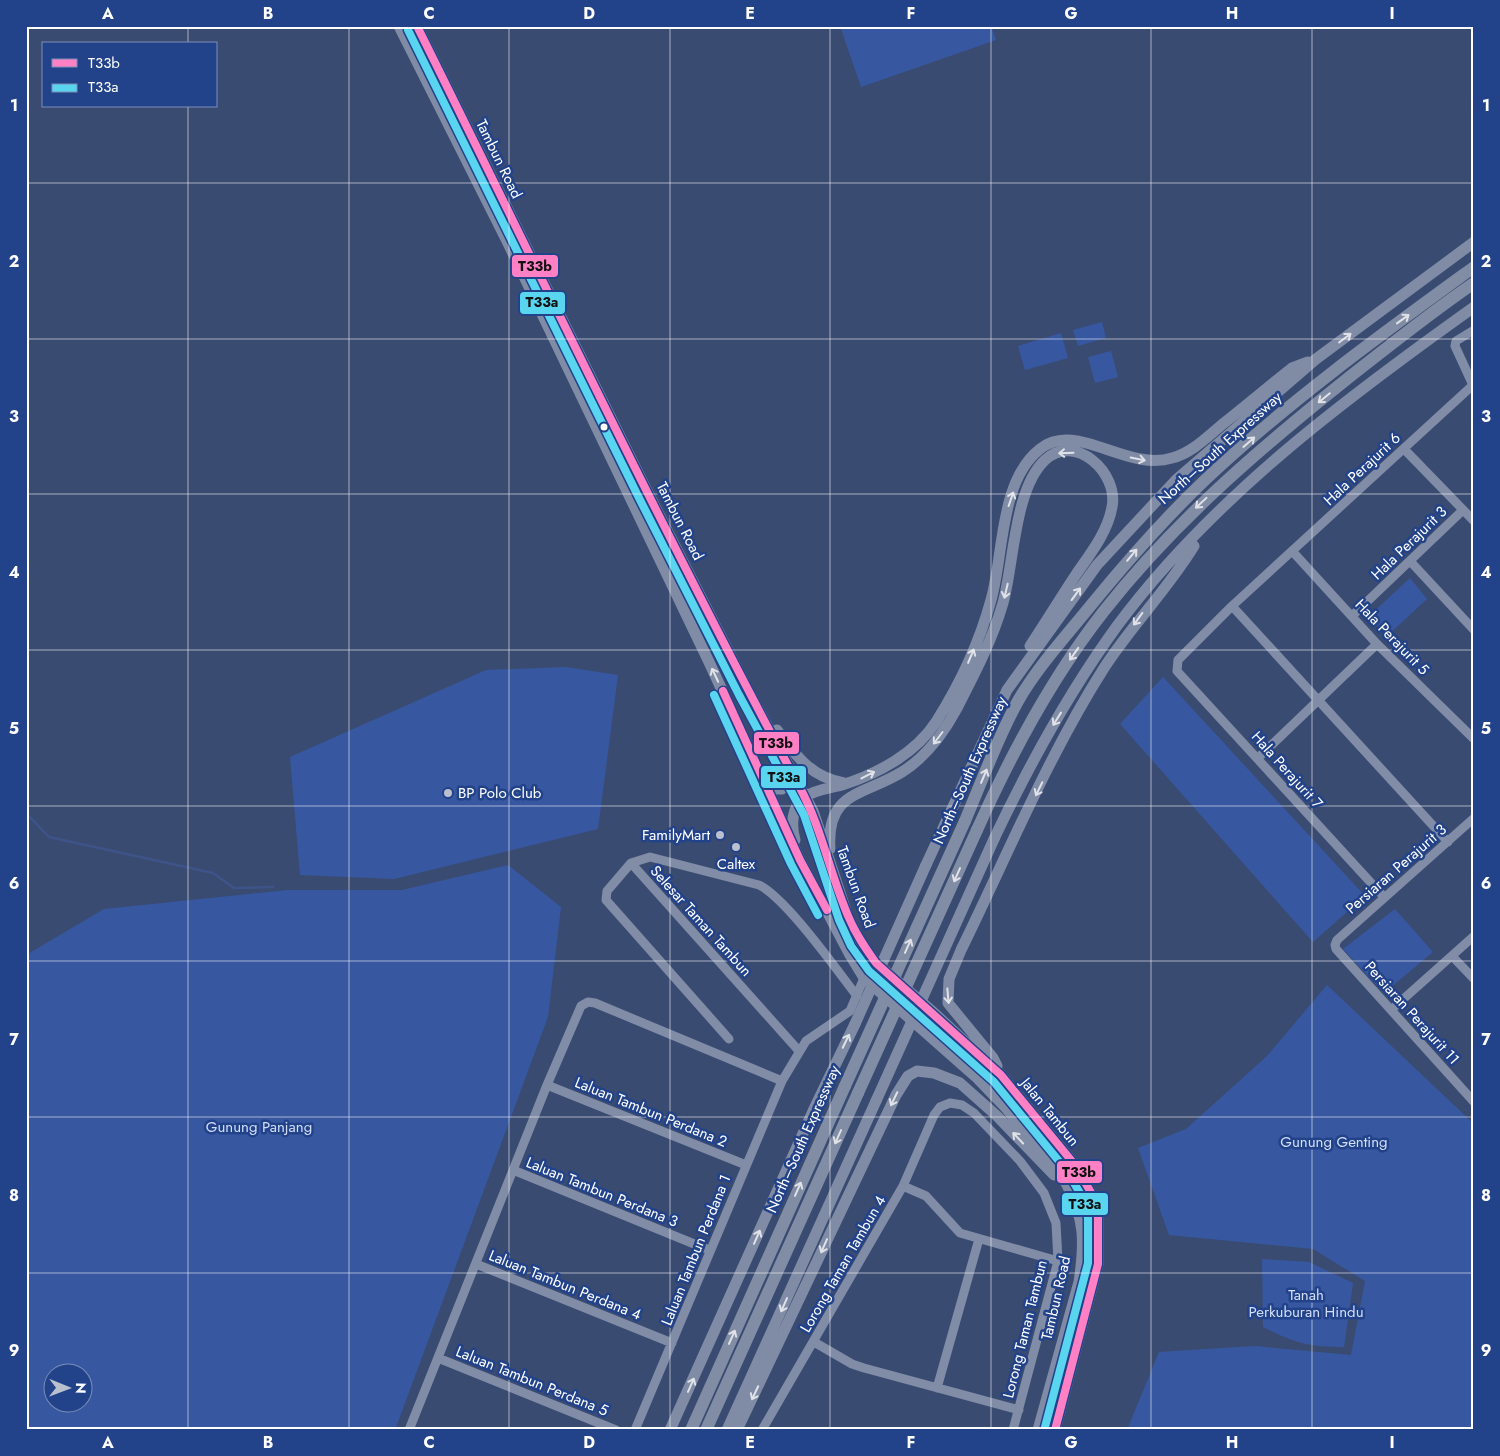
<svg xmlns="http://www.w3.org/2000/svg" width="1500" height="1456" viewBox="0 0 1500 1456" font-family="Jost,sans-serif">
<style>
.green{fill:#3758a0;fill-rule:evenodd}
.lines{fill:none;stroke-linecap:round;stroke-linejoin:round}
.stream{stroke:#3e5489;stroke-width:2.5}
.minor{stroke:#818ca7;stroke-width:9}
.major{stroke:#808ca5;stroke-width:11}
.highway{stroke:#818ca5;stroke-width:12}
.major-bridge{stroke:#808ca5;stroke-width:11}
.highway-bridge{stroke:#818ca5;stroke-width:12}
.bus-1-casing{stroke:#22428a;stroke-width:11}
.bus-2-casing{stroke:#22428a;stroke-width:11}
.bus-1{stroke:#ff80c5;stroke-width:8}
.bus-2{stroke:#5ad5f0;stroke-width:8}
.oneway{stroke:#e0e2e8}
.oneway2{stroke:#dfe2e8}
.grid{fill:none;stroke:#fff;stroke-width:1;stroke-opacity:0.55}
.bus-dot{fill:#fff;stroke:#22428a;stroke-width:2}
.poi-dot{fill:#bac0ce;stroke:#22428a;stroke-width:2}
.labels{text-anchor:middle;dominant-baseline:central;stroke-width:5;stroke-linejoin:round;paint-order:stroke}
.street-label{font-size:15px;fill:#fff;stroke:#22428a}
.poi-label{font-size:15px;fill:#fff;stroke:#22428a;text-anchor:start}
.park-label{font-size:15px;fill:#d3dff8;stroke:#22428a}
.line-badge{stroke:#22428a;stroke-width:2}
.pale-badge-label{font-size:14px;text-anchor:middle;font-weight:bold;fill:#111}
.neatline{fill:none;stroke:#fff;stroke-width:2}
.grid-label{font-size:16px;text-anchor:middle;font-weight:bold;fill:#fff}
</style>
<rect width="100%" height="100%" fill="#3a4b72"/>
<path class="green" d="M840 26H991L996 40 861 87Z
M1102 322 1106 338 1078 346 1073 330Z
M1061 333 1068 358 1025 370 1018 346Z
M1111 351 1118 377 1095 383 1088 357Z
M1410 578 1427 599 1388 635 1368 617Z
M566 667 618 675 598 829 394 879 300 875 290 757 486 670Z
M1163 677 1365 896 1313 942 1120 724Z
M508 865 561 907 548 1017 395 1430H26V955L104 909 288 890H402ZM52 1374H82V1404H52Z
M1395 909 1433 952 1384 993 1343 949Z
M1327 985 1474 1124V1430H1127L1159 1352 1255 1346 1351 1355 1365 1281 1313 1249 1169 1235 1138 1148 1186 1129 1267 1056Z
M1262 1259 1309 1262 1353 1283 1344 1347C1309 1347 1294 1343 1263 1327Z"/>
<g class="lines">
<path class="stream" d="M26 813 49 837 213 873 234 888 273 887"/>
<path class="minor" d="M1404 449 1474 521
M1293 552 1377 644 1474 739
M1410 561 1474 630
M1232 606 1448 842
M1352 616 1463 510
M1258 758 1377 644
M1474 818 1337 940 1335 945 1336 949 1474 1102
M631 863 607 891 606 900 729 1039
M1384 897 1177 671 1178 660 1232 606 1473 385 1455 346 1456 341 1474 330
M1452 956 1474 979
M1391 1010 1474 936
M799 1051 631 863 650 857 759 885C786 898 836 969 857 996
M547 1085 746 1165
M513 1170 709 1250
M903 1186 926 1196 960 1233 1058 1261
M476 1264 672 1343
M814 1342 852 1364 864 1368 1019 1410
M438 1358 616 1430
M937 1388 979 1239
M409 1430 547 1085 581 1006 588 1002 595 1003 782 1081
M635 1430 782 1081 806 1041 850 1011 864 978
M762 1430 903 1186 934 1115 940 1107 950 1103 962 1105 974 1113 1020 1161 1044 1193 1056 1223 1058 1261 1013 1430"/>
<path class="major" d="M399 26 507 241 709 662 801 862 850 955 864 978 977 1078 1006 1108 1066 1183C1085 1219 1085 1242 1079 1282L1038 1430
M417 26 646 489 748 690 813 811 848 917 860 941 876 963 933 1012 1001 1075 1075 1165 1093 1196 1098 1217V1264L1055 1430
M619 459 626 472 644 488
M642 482V506L649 520
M777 730C796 756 811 777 844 783
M764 783 773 789H782L787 785 788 775 785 763
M994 839C1029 765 1069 692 1117 626 1212 498 1345 399 1474 307
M795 840C791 826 791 807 805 797 814 790 831 788 842 785 877 774 915 754 936 722 960 684 979 644 991 600 1004 555 999 481 1040 449 1076 420 1126 472 1172 458 1192 453 1208 436 1224 423 1247 405 1269 386 1292 368L1308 362
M830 849C826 791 863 796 902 772 926 757 943 734 956 710 974 675 992 641 1003 603 1014 564 1014 489 1045 460 1075 432 1119 473 1112 507 1108 531 1091 553 1077 573 1061 597 1046 622 1030 646
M926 865 1007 690 1097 565 1176 480 1316 359 1474 242
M997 1066 993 1058 948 1003 949 979 961 950C1007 856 1048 756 1104 668 1131 626 1168 589 1194 546
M670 1430 814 1109 855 1024
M727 1430 876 1101
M737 1430 896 1095 908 1076 917 1071 934 1073 960 1083 997 1116 1054 1175"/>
<path class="highway" d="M965 821C982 781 997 739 1018 701 1038 666 1067 635 1092 604 1128 560 1165 518 1206 479 1289 401 1382 334 1474 267
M977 830C1011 754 1052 677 1104 611 1174 522 1259 449 1347 379 1389 346 1430 313 1474 283
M691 1430 845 1086
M706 1430 858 1093"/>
<path class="major-bridge" d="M855 1024 926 865
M876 1101 994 839"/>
<path class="highway-bridge" d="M845 1086 965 821
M858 1093 977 830"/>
<g class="bus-1-casing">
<path id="bus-1" d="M417 26C543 280 665 536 799 786 822 828 830 875 849 918 856 935 866 949 876 963L1001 1075 1075 1165 1093 1196 1098 1217V1264L1055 1430
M723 691 800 860 827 910"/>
</g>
<g class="bus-2-casing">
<path id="bus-2" d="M408 30 637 494 739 695 804 815 839 920 851 946 869 971 994 1082 1067 1171 1084 1200 1088 1218V1263L1045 1427
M714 695 791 864 818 915"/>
</g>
<use href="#bus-1" class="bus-1"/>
<use href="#bus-2" class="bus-2"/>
</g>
<defs><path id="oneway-shaft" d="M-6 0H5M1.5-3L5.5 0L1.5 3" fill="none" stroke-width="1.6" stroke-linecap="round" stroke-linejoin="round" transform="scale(1.25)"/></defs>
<g class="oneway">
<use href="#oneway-shaft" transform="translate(1403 319) rotate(-36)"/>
<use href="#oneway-shaft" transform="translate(1324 398) rotate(141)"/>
<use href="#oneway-shaft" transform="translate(1249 442) rotate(-41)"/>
<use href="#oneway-shaft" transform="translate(1201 503) rotate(137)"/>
<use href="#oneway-shaft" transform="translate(1132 555) rotate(-50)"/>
<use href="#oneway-shaft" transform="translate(1074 654) rotate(125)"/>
<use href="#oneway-shaft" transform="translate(984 776) rotate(-67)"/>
<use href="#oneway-shaft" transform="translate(957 875) rotate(114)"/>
<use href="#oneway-shaft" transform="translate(908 946) rotate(-66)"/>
<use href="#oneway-shaft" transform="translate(838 1137) rotate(114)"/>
<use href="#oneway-shaft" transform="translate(798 1189) rotate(-66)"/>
<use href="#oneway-shaft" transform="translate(732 1337) rotate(-66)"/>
</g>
<g class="oneway2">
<use href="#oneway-shaft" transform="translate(1345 338) rotate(-37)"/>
<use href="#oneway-shaft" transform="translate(1066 453) rotate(178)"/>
<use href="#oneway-shaft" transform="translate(1138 459) rotate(11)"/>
<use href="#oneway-shaft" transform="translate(1011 499) rotate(-71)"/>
<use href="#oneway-shaft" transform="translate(1006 591) rotate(103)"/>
<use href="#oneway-shaft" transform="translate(1076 594) rotate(-54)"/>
<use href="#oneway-shaft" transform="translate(1138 619) rotate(126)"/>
<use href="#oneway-shaft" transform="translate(971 656) rotate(-67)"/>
<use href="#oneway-shaft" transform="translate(715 675) rotate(-115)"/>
<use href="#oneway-shaft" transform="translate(1057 719) rotate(122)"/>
<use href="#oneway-shaft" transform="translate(938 738) rotate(127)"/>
<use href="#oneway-shaft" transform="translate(868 775) rotate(-27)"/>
<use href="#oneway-shaft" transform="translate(1039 789) rotate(116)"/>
<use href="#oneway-shaft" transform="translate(948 996) rotate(85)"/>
<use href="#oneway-shaft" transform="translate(846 1041) rotate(-64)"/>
<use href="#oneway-shaft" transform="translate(894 1099) rotate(116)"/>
<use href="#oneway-shaft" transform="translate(1018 1138) rotate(-133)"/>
<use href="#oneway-shaft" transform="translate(757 1237) rotate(-66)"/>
<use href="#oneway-shaft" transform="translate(824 1246) rotate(114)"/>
<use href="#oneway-shaft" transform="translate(784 1305) rotate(114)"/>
<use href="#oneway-shaft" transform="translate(691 1385) rotate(-66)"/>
<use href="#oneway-shaft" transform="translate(755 1393) rotate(115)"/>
</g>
<path class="grid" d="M188 26V44M349 26V1430M509 26V1430M670 26V1430M830 26V1430M991 26V1430M1151 26V1430M1312 26V1430M188 106V1430M26 183H1474M26 339H1474M26 494H1474M26 650H1474M26 806H1474M26 961H1474M26 1117H1474M26 1273H1474"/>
<circle class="bus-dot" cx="604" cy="427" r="4.5"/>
<g class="poi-dot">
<circle cx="448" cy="793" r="5"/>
<circle cx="720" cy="835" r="5"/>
<circle cx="736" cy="847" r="5"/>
</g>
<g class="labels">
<g class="street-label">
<text transform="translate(499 159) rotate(64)">Tambun Road</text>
<text transform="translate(1220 448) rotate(-42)">North–South Expressway</text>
<text transform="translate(1362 469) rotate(-43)">Hala Perajurit 6</text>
<text transform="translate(680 521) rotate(63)">Tambun Road</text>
<text transform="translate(1409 543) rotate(-44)">Hala Perajurit 3</text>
<text transform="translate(1392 637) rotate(46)">Hala Perajurit 5</text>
<text transform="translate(970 770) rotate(-66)">North–South Expressway</text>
<text transform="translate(1287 770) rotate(48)">Hala Perajurit 7</text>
<text transform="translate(1396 869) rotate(-41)">Persiaran Perajurit 3</text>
<text transform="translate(856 887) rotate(70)">Tambun Road</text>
<text transform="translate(701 921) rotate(48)">Selesar Taman Tambun</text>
<text transform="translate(1412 1013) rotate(48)">Persiaran Perajurit 11</text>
<text transform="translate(651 1112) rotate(22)">Laluan Tambun Perdana 2</text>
<text transform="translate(1050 1112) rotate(51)">Jalan Tambun</text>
<text transform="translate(803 1139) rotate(-66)">North–South Expressway</text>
<text transform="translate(602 1192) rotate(22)">Laluan Tambun Perdana 3</text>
<text transform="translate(696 1250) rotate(-68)">Laluan Tambun Perdana 1</text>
<text transform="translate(843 1264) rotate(-60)">Lorong Taman Tambun 4</text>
<text transform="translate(565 1285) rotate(22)">Laluan Tambun Perdana 4</text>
<text transform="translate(1056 1298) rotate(-77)">Tambun Road</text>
<text transform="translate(1025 1329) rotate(-76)">Lorong Taman Tambun</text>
<text transform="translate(532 1381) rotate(22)">Laluan Tambun Perdana 5</text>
</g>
<g class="poi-label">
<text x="458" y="793">BP Polo Club</text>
<text x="710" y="835" text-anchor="end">FamilyMart</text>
<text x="736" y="864" text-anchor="middle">Caltex</text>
</g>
<g class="park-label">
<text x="259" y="1127">Gunung Panjang</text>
<text x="1334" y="1142">Gunung Genting</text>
<text x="1306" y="1295">Tanah<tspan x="1306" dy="17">Perkuburan Hindu</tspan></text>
</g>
</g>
<g class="line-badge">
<rect x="511" y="254" width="48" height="24" rx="5" fill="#ff80c5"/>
<rect x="519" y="291" width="47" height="24" rx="5" fill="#5ad5f0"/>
<rect x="753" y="731" width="47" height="24" rx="5" fill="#ff80c5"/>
<rect x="760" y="765" width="47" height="24" rx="5" fill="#5ad5f0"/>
<rect x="1056" y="1160" width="47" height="24" rx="5" fill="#ff80c5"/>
<rect x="1061" y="1192" width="48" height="24" rx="5" fill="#5ad5f0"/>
</g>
<g class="pale-badge-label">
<text x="535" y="271">T33b</text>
<text x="542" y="307">T33a</text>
<text x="776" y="748">T33b</text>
<text x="784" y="782">T33a</text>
<text x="1079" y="1177">T33b</text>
<text x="1085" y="1209">T33a</text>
</g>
<rect width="1500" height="1456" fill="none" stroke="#22428a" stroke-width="55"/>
<rect x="42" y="42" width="175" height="65" fill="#22428a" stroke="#7a8eb9"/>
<rect x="52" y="59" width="25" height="8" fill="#ff80c5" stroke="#7a8eb9"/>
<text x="88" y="68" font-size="15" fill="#ffffff">T33b</text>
<rect x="52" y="84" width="25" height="8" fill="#5ad5f0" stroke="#7a8eb9"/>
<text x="88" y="92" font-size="15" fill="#ffffff">T33a</text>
<g transform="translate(68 1388) rotate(91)"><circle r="24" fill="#22428a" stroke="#7a8eb9"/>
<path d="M0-4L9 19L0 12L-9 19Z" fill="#bac0ce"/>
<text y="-8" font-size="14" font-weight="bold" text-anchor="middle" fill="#ffffff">N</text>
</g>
<rect x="28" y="28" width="1444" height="1400" class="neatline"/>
<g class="grid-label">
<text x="108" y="19">A</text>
<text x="268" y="19">B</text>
<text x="429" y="19">C</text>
<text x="589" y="19">D</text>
<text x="750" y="19">E</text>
<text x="911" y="19">F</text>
<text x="1071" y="19">G</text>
<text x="1232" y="19">H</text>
<text x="1392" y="19">I</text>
<text x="14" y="111">1</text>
<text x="1486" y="111">1</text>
<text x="14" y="267">2</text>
<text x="1486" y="267">2</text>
<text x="14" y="422">3</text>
<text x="1486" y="422">3</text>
<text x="14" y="578">4</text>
<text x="1486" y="578">4</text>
<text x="14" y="734">5</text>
<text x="1486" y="734">5</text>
<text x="14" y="889">6</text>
<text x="1486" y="889">6</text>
<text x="14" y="1045">7</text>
<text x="1486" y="1045">7</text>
<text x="14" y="1201">8</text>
<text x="1486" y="1201">8</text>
<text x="14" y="1356">9</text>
<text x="1486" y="1356">9</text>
<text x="108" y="1448">A</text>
<text x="268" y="1448">B</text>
<text x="429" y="1448">C</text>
<text x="589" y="1448">D</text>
<text x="750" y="1448">E</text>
<text x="911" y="1448">F</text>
<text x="1071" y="1448">G</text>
<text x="1232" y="1448">H</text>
<text x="1392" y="1448">I</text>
</g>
</svg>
